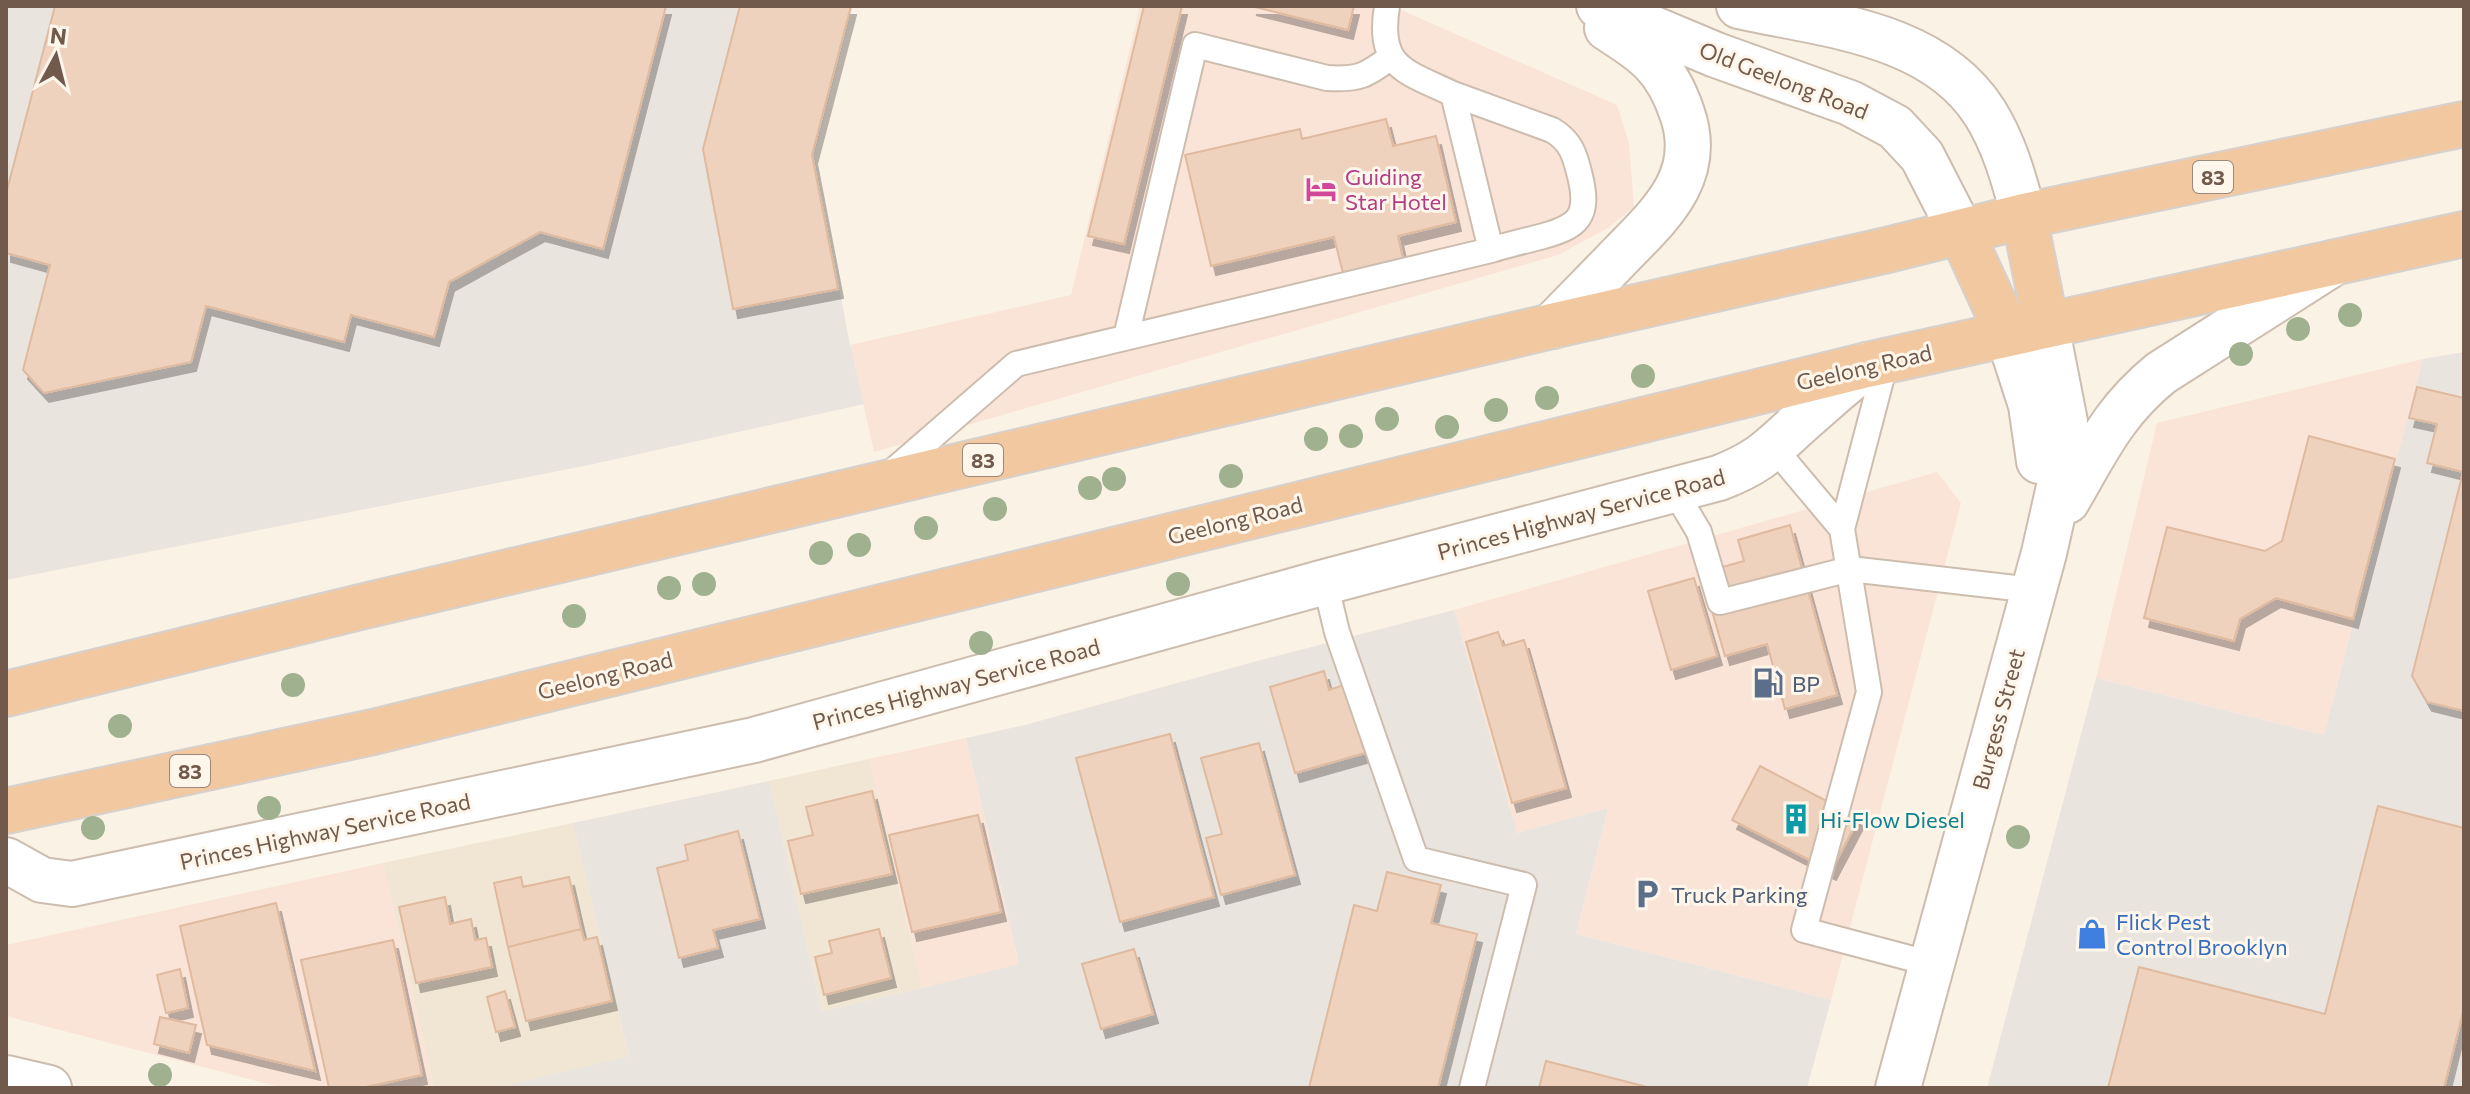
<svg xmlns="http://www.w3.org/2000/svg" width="2470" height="1094" viewBox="0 0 2470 1094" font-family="Commissioner,sans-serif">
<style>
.residential{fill:#f1e5d3}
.commercial{fill:#fae4d8}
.industrial{fill:#eae4de}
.building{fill:#eed2bd;stroke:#dfba9f;stroke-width:2;filter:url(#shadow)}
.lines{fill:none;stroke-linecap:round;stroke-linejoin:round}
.service-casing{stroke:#cdbdae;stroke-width:28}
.minor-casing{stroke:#cdbdae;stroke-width:48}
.trunk-casing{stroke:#d7d1cd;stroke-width:48}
.service{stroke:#fff;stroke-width:24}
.minor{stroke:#fff;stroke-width:44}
.trunk{stroke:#f2c8a0;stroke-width:44}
.tree{fill:#9fb18e}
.labels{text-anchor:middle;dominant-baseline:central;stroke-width:6;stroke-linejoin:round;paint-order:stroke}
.shield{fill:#fef6ea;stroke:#9b897b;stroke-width:2}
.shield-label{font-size:20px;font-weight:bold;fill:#715a4c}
.street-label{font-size:22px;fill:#715a4c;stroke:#fef6ea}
.hotel-label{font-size:22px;fill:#b23c85;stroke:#fef6ea;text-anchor:start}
.service-label{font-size:22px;fill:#4e5e75;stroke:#fef6ea;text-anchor:start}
.culture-label{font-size:22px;fill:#0d838f;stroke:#fef6ea;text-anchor:start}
.shop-label{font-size:22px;fill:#366cbe;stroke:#fef6ea;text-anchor:start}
</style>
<defs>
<filter id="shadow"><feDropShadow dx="5" dy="9" stdDeviation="0" flood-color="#0004"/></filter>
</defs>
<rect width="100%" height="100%" fill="#faf2e4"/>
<path class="residential" d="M869 759 922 988 822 1011 769 781Z
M573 823 629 1057 495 1088H434L383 863Z"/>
<path class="commercial" d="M1140 6H1392L1617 105 1629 143 1634 207 1608 228 1558 255 874 452 850 345 1071 295Z
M2423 359 2324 735 2096 678 2157 423Z
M1937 472 1961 503 1831 1000 1576 934 1608 808 1517 833 1454 610Z
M966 738 1019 965 922 988 869 759Z
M383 863 434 1088H284L6 1016V945Z"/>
<path class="industrial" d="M6 6H853L814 156 850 345 864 404 589 465 6 580Z
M2464 352V1088H1987L2096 678 2324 735 2423 359Z
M1454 610 1517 833 1608 808 1576 934 1831 1000 1807 1088H495L629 1056 573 823 769 781 822 1011 922 988 1019 964 966 738 1025 725 1257 661Z"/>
<path class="building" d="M55 6H666L603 249 540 232 449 282 434 337 351 315 344 342 206 306 191 362 44 393 23 370 50 265 6 253V194Z
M740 6H851L812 155 838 289 733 309 703 149Z
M1144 6H1182L1124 244 1088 236Z
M1251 6H1354L1348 30Z
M1386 119 1393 146 1436 136 1456 222 1398 236 1405 268 1345 281 1334 237 1211 266 1185 155 1300 129 1302 139Z
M2417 387 2464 398V711L2427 702 2412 676 2463 472 2427 463 2437 424 2409 418Z
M2309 436 2395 459 2353 619 2276 598 2240 619 2234 641 2144 618 2167 527 2265 551 2282 541Z
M1790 525 1837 695 1785 709 1767 644 1725 656 1701 573 1744 561 1738 540Z
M1694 578 1717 656 1671 670 1648 591Z
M1498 632 1503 646 1524 640 1566 788 1512 803 1466 642Z
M1324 671 1329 690 1344 685 1365 753 1295 773 1270 687Z
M1170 734 1214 897 1120 922 1076 758Z
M1259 743 1295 875 1221 895 1206 838 1222 834 1201 758Z
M1760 766 1859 818 1831 871 1732 820Z
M872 791 892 874 801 894 788 841 813 835 806 807Z
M2378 806 2464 828V1008L2444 1088H2108L2139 967 2325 1014Z
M978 815 1001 912 912 932 889 835Z
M738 831 760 919 713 930 718 948 679 958 657 868 688 860 685 845Z
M1387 872 1441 885 1431 923 1477 934 1438 1088H1309L1354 905 1377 911Z
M521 877 523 887 569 877 581 929 508 947 494 883Z
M445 897 450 924 471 919 475 940 486 938 492 967 416 983 399 907Z
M276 903 315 1071 207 1045 180 926Z
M581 929 584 940 597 937 612 1001 526 1021 508 947Z
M879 929 891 978 824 995 815 957 832 953 829 941Z
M393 940 422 1075 361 1088H329L301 960Z
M1134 949 1153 1014 1101 1029 1082 964Z
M180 969 188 1008 166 1013 157 975Z
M505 991 515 1027 496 1032 487 997Z
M160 1017 196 1025 189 1053 154 1044Z
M1546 1061 1651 1088H1539Z"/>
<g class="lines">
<g class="service-casing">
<path id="service" d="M1387 6C1377 68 1405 71 1453 94L1491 250
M1126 337 1195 45 1327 78C1358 80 1366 76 1391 57
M1886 361 1842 529 1869 692 1804 930 1932 964
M1774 448 1842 529
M887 476 1016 364 1491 250C1507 245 1524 241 1540 237 1578 227 1590 217 1580 176 1575 155 1571 141 1552 130L1453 94
M1674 490 1699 532 1720 602 1850 569 2033 590
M1325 582 1337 632 1416 859 1524 885 1472 1088"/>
</g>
<g class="minor-casing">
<path id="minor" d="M1599 6 1716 55 1850 103 1895 127 1922 156 1961 232
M1739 6C1824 25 1934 32 1985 113 2005 145 2014 180 2024 216
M1552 326C1575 302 1598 279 1621 255 1661 214 1704 176 1682 113 1666 66 1647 54 1607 28
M2008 334 2031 405 2039 461
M2067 501C2097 450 2113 412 2161 373L2332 264
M6 860 42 880 72 884 754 740 1325 582 1719 478C1763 461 1771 448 1805 418 1825 400 1846 382 1867 365
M6 1078 49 1088
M1898 1088 2044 553 2063 469 2065 439V422L2046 325"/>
</g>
<g class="trunk-casing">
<path id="trunk" d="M2024 216 2046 325
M1961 232 2008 334
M6 694 356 608 1552 326 1887 250 2024 216 2464 124
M6 811 373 732 1867 365 2464 234"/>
</g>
<use href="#service" class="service"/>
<use href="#minor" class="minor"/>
<use href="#trunk" class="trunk"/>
</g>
<g class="tree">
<circle cx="2350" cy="315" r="12"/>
<circle cx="2298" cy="329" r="12"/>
<circle cx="2241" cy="354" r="12"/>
<circle cx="1643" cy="376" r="12"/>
<circle cx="1547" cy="398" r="12"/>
<circle cx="1496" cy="410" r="12"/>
<circle cx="1387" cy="419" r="12"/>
<circle cx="1447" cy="427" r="12"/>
<circle cx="1351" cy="436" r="12"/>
<circle cx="1316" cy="439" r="12"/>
<circle cx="1231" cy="476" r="12"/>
<circle cx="1114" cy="479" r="12"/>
<circle cx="1090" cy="488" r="12"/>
<circle cx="995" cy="509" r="12"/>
<circle cx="926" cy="528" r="12"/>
<circle cx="859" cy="545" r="12"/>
<circle cx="821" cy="553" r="12"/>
<circle cx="704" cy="584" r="12"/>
<circle cx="1178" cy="584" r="12"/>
<circle cx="669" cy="588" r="12"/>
<circle cx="574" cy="616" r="12"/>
<circle cx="981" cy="643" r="12"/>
<circle cx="293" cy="685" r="12"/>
<circle cx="120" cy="726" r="12"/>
<circle cx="269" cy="808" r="12"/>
<circle cx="93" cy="828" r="12"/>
<circle cx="2018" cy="837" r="12"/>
<circle cx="160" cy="1075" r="12"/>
</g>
<defs>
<g id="hotel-bare" transform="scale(2.4)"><path d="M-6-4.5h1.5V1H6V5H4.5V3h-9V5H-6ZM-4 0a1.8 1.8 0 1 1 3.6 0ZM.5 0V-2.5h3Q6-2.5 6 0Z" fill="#d1479c" stroke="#fef6ea" stroke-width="2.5" paint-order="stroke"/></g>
<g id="fuel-bare" transform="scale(2.4)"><path d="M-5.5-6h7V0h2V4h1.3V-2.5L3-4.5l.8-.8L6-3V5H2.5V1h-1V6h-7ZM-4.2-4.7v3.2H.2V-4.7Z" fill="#5c6f8a" stroke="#fef6ea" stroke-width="2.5" paint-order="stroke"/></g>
<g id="building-bare" transform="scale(2.4)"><path d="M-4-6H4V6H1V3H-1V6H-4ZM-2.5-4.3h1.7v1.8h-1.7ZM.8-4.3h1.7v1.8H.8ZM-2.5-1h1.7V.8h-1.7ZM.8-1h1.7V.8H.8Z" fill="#0f9aa8" stroke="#fef6ea" stroke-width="2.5" paint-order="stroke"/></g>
<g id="parking-bare" transform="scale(2.4)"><path d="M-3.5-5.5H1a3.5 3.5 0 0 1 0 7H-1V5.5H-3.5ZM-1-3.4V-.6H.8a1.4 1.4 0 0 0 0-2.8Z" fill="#5c6f8a" stroke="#fef6ea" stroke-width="2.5" paint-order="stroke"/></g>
<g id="shop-bare" transform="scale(2.4)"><path d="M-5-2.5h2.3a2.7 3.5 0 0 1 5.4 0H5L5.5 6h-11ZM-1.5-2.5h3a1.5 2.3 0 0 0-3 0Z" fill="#3f7fe0" stroke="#fef6ea" stroke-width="2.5" paint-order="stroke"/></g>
</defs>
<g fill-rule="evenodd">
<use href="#hotel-bare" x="1321" y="189"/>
<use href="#fuel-bare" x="1768" y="683"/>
<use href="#building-bare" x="1796" y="819"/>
<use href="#parking-bare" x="1647" y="894"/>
<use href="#shop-bare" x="2092" y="934"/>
</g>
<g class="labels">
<g class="shield">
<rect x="2193" y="161" width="40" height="32" rx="6"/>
<rect x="963" y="444" width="40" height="32" rx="6"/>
<rect x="170" y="755" width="40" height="32" rx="6"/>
</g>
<g class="shield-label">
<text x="2213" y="177">83</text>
<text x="983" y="460">83</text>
<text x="190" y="771">83</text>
</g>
<g class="street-label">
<text transform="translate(1784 80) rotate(21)">Old Geelong Road</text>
<text transform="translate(1864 367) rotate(-13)">Geelong Road</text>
<text transform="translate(1581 514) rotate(-15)">Princes Highway Service Road</text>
<text transform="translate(1235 520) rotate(-14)">Geelong Road</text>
<text transform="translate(605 675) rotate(-14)">Geelong Road</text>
<text transform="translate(956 684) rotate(-15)">Princes Highway Service Road</text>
<text transform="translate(1998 719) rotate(-75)">Burgess Street</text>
<text transform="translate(325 831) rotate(-12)">Princes Highway Service Road</text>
</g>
<g class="hotel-label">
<text x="1345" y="176">Guiding<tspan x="1345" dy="25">Star Hotel</tspan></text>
</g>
<g class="service-label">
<text x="1792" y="683">BP</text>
<text x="1671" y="894">Truck Parking</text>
</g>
<g class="culture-label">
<text x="1820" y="819">Hi-Flow Diesel</text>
</g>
<g class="shop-label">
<text x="2116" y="921">Flick Pest<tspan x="2116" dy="25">Control Brooklyn</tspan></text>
</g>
</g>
<rect width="2470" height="1094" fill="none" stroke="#715a4c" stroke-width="16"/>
<g transform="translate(56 56) rotate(7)" stroke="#fef6ea" stroke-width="6" paint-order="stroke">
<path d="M0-6L14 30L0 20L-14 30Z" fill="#715a4c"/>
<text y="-12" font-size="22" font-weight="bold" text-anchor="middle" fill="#715a4c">N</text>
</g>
</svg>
